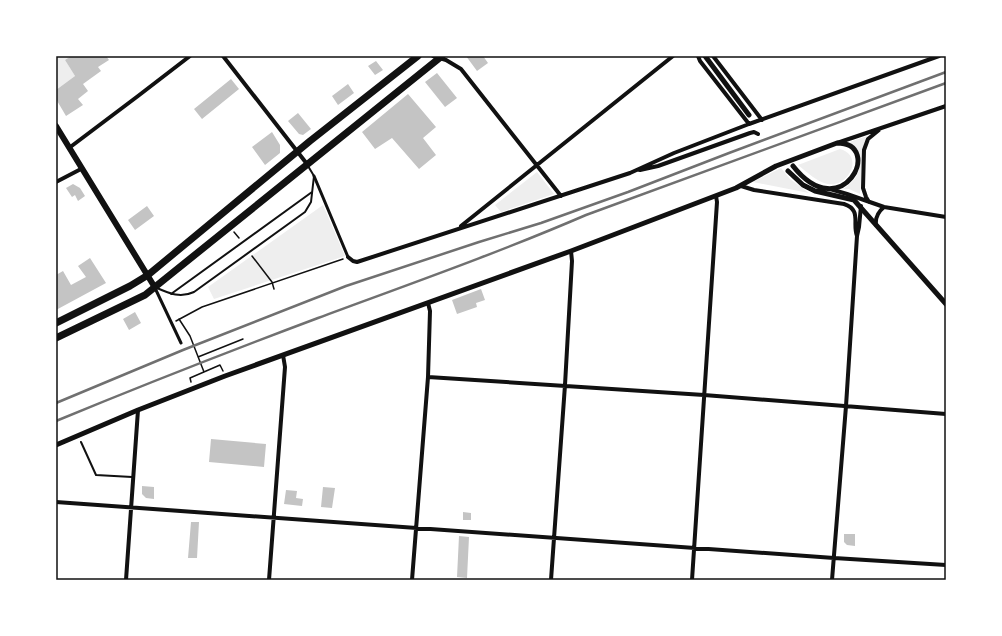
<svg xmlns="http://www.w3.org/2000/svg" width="1002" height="636" viewBox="0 0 1002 636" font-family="Georgia,serif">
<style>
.green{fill:#eee}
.building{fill:#c4c4c4}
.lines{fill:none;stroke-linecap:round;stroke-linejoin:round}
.path{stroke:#111;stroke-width:1.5}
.service{stroke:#111;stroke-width:2}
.pedestrian{stroke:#111;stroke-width:3}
.minor{stroke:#111;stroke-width:4}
.tertiary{stroke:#111;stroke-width:5}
.secondary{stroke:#111;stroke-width:6}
.primary{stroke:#111;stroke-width:7}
.rail{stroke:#707070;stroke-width:2.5}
.neatline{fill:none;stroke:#111;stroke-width:1.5}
</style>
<rect width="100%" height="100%" fill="#fff"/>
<path class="green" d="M56 56H68L69 57 65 60 75 76 56 90Z
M868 136 863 150 860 194 849 189H843C864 175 862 163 850 142L852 141Z
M840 149C865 156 848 188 828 184 817 182 807 172 798 165Z
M781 168 790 179 809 193 753 182Z
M537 172 554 194 501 212 495 205Z
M323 205 345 256 214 299 208 287Z"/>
<path class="building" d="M71 56H106L109 60 98 67 101 71 83 84 88 91 78 99 83 105 66 116 56 99V90L75 76 65 60Z
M466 56H483L488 63 477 71Z
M376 61 383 70 375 75 368 66Z
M437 73 457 98 445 107 425 82Z
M231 79 239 89 202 119 194 109Z
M348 84 354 93 338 105 332 96Z
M408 94 436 127 423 138 436 155 419 169 392 138 375 149 362 132Z
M298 113 311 129 303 135 299 134 288 121Z
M272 132 280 145V153L265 165 252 147Z
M73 184 80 188 85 196 78 201 75 195 72 197 66 188Z
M147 206 154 216 135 230 128 220Z
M90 258 106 283 56 310V275L63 271 71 285 86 277 78 266Z
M481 289 485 300 476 303 477 307 457 314 452 300Z
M135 312 141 323 129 330 123 319Z
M211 439 266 444 264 467 209 462Z
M142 486 154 487V499L146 498 142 494Z
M323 487 335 488 332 508 321 507Z
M286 490 297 491 296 498 303 499 302 506 284 504Z
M463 512 471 513V520H463Z
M191 522H199L197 558H188Z
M844 534H855V546L847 545 844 542Z
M459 536 469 537 467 578 457 577Z"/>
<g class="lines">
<path class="path" d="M234 232 239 238
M252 256 272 282 274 289
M179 319 190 336 204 372
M176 321 202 307 343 259
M198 357 243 339
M191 382 190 378 220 365 223 371"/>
<path class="service" d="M157 288C170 294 181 298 194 292L305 212 311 202 314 176 308 166
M171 294 312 192
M81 442 96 475 132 477"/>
<path class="pedestrian" d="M314 176 348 257
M155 288 181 343"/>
<path class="minor" d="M223 56 307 164
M433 56 446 60 461 69 561 196
M698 56 700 61 749 124
M713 56 762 120
M837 143 946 106
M69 148 138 96 190 56
M640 170 658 166 750 133 754 132 758 134
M56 182 81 169
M741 186 754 190 844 204C862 210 852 223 857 236L846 406 832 580
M830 189 847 194 884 207 946 217
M869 202 866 197 863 188 864 150 868 139 879 130
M876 225C875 217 878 212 884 207
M461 226 673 56
M857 236 859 227 861 206
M348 257 353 261 357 262 630 173 674 153 749 124 939 56
M428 377 704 395 946 414
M56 502 834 558 946 565
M126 580 138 410
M269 580 285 367 283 355
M412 580 428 377 430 311 428 303
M551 580 565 385 572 261 571 251
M692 580 717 202 716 196"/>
<path class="tertiary" d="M705 56 749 115
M788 171 803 185 815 191 854 200 946 304
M56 445 138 410 225 376 571 251 736 188 776 166 837 143C885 143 842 228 793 166"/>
<path class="secondary" d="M56 126 154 286"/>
<path class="primary" d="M56 323 130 286 148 275 310 141 418 56
M56 338 145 295 442 56"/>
<path class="rail" d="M56 403 183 350 346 286 479 242 541 223 628 192 729 153 946 72
M56 421C143 385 230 351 318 318 407 285 498 253 586 215L946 83"/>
</g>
<rect width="1002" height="636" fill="none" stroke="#ffffff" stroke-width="114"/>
<rect x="57" y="57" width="888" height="522" class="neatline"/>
</svg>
